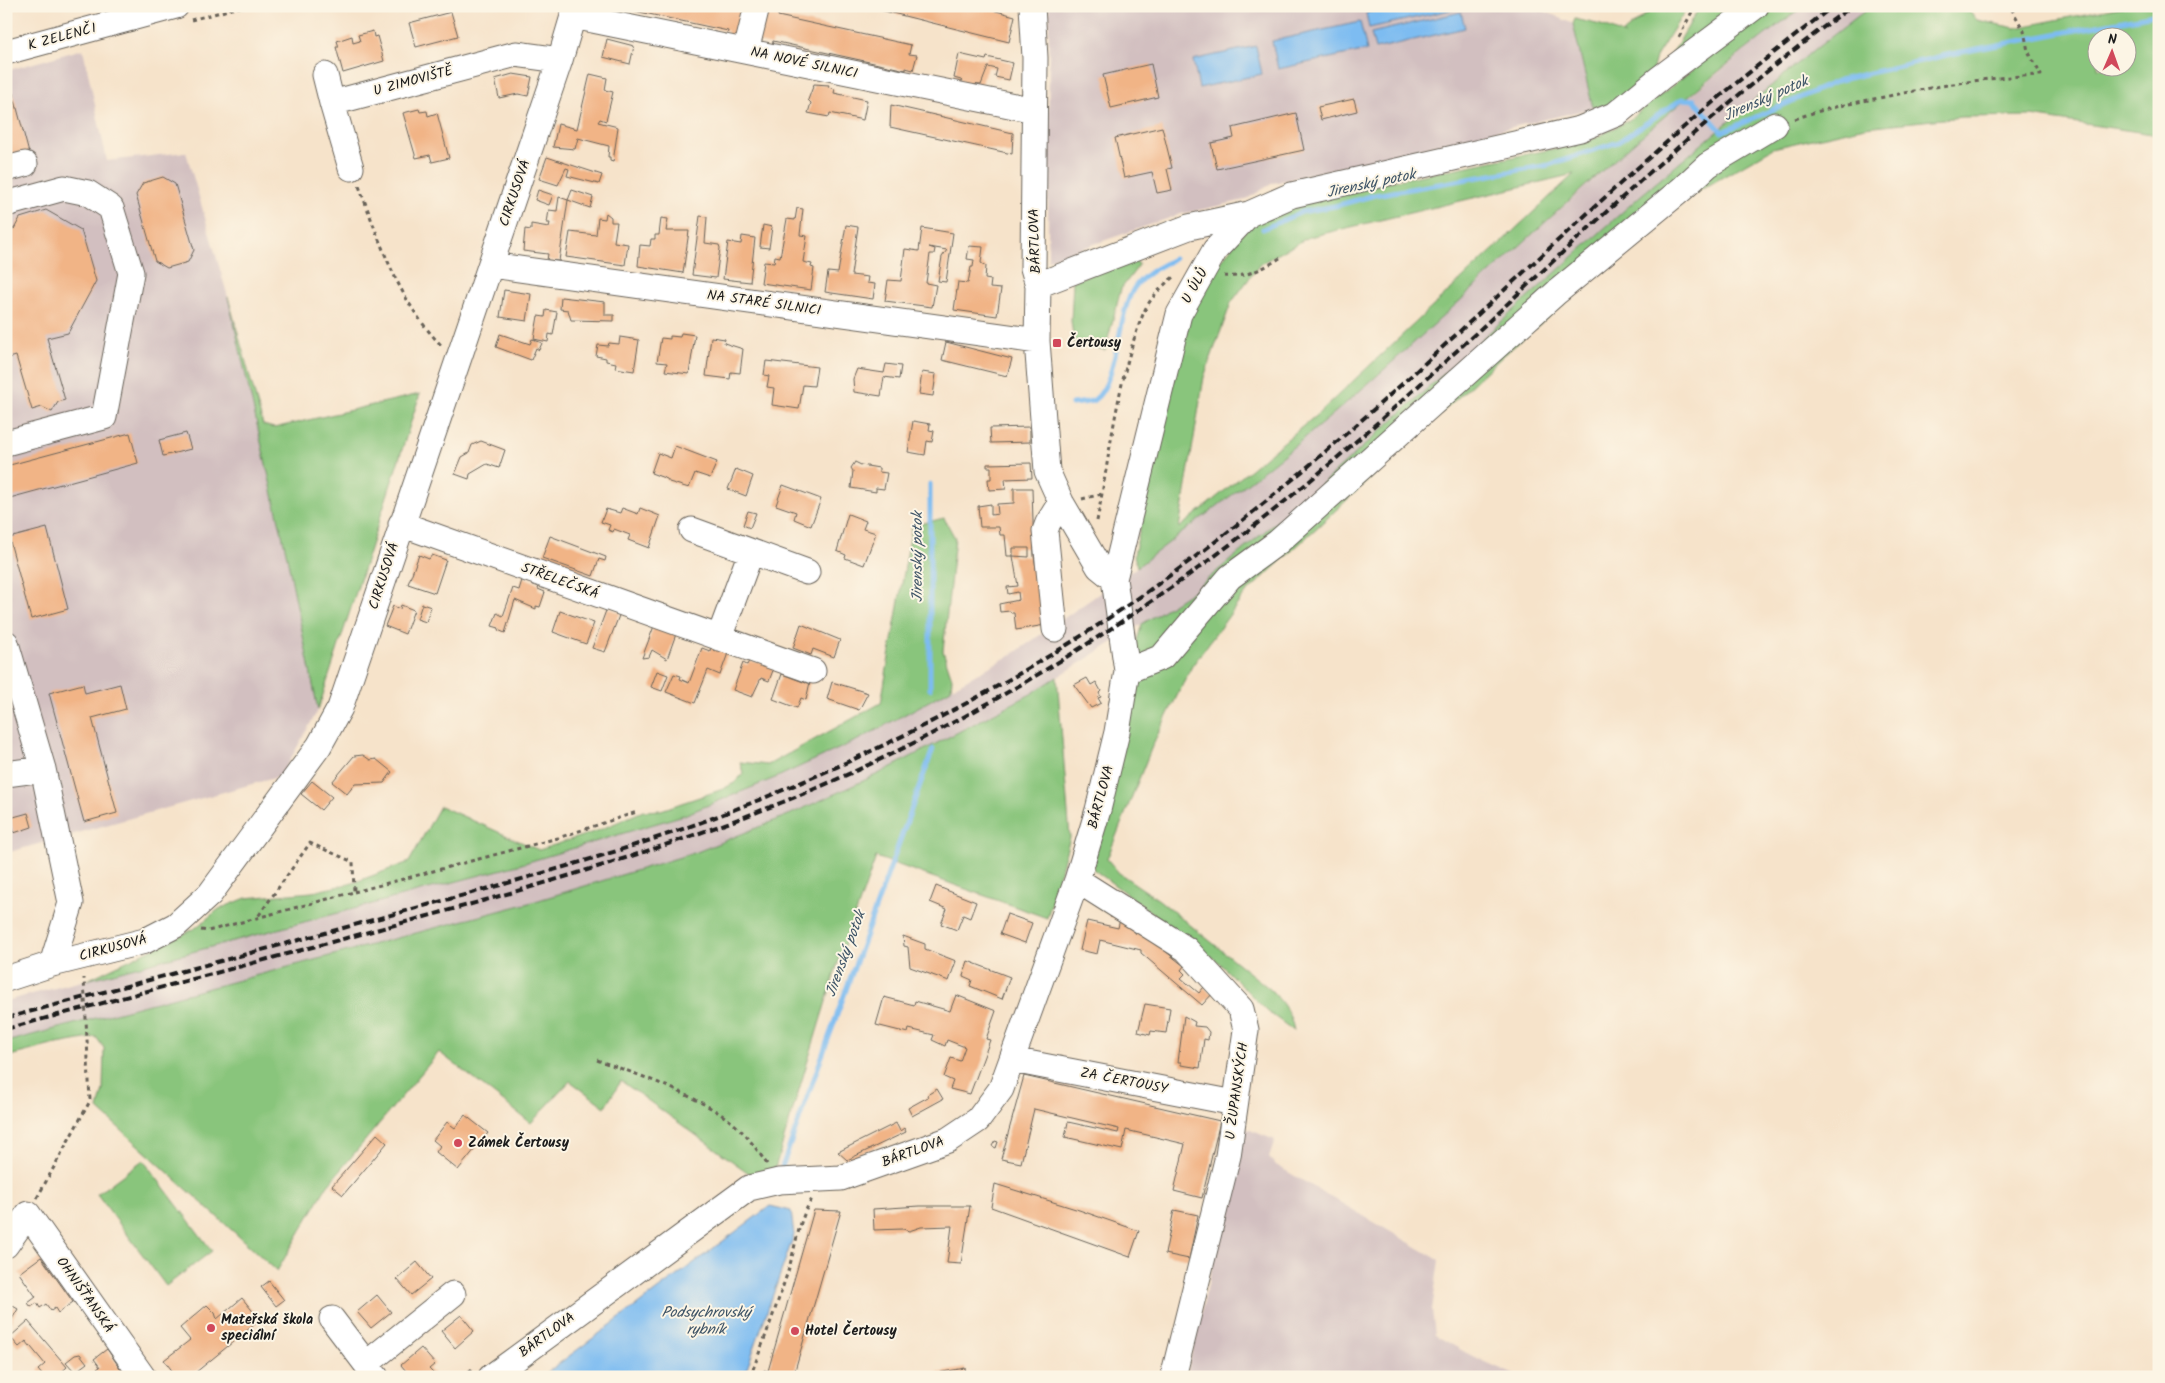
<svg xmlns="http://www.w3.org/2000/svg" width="2165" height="1383" viewBox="0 0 2165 1383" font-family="Kalam,sans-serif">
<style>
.industrial{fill:#d2bfc0}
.green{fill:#89c57b;stroke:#52704c;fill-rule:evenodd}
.water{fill:#7dbcf1;stroke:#4c6c86}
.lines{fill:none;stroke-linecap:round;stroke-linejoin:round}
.stream{stroke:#7dbcf1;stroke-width:5}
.building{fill:#f1b486}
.minor-casing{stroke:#686259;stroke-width:27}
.path{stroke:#686259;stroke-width:3;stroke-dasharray:4 4;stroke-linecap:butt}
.minor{stroke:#fff;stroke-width:25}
.rail{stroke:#1c1c1c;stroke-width:4;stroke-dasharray:8 4;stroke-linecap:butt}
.poi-dot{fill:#d1495b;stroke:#fcf5e5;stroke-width:2}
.labels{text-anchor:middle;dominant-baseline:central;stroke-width:4;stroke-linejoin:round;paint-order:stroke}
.street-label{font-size:14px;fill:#1c1c1c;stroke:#fcf5e5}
.poi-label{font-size:14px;font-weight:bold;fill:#1c1c1c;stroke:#fcf5e5;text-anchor:start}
.water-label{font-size:15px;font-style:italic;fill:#3e5467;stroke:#fcf5e5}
</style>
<rect width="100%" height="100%" fill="#fcf5e5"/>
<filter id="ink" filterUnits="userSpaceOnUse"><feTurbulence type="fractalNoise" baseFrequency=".02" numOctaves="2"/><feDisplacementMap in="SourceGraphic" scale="10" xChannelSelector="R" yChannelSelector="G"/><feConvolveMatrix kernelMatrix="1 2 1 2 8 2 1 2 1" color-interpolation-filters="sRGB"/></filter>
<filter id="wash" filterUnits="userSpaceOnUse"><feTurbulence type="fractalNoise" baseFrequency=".0096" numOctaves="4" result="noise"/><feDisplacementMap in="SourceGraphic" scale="20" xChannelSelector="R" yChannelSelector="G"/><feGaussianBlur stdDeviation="1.12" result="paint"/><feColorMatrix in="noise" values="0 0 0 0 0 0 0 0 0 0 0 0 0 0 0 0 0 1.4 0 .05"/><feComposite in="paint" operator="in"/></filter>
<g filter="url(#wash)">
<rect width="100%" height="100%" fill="#f6e3ca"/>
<path class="industrial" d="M1049 6H1534L1573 24 1593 108 1273 183 1245 200 1181 214 1048 260Z
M1804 6H1871L1809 54 1639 197 1323 483 1255 541 1192 592 1031 694 878 774 791 814 697 852 529 903 6 1042V1001L518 865 684 815 775 778 860 739 1016 652 1137 567 1352 398 1649 129 1772 29Z
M83 49 107 161 186 152 228 297 286 552 318 710 281 776 6 853V71Z
M1245 1128 1275 1140 1269 1158 1276 1165 1439 1260 1432 1310 1435 1335 1470 1355 1519 1377H1186Z"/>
<path class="green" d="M1656 6H1688L1656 57 1652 72 1614 104 1593 108 1573 24 1575 19 1601 25 1625 35 1623 33Z
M1700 6H1741L1665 66Z
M1773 6H1804C1643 122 1503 266 1354 396 1285 457 1210 511 1137 567L1134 555 1188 318 1213 273 1238 238 1262 214 1298 200 1588 142 1629 120ZM1574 174 1319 413 1179 528 1204 377 1231 303 1260 264 1309 237Z
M1871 6H1964L1977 20 2015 28 2126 6H2159V135L2031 116 1962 117 1865 127 1773 148 1697 192 1677 206 1504 355 1245 594 1192 666 1153 744 1107 859 1119 873 1159 900 1271 990C1283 1003 1291 1013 1294 1031L1267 1011 1217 961 1093 869 1131 660 1142 624 1192 592 1323 483 1639 197 1809 54ZM2098 38H2128V68H2098Z
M1134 258 1139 265 1121 289 1105 350 1074 343 1071 321 1073 281Z
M228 297 263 425 274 428 420 394 318 710 286 552Z
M944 518 955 538 943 651 952 678 951 689 860 739 775 778 684 815 518 865 87 980 194 929 219 909 246 898 312 892 353 883 409 862 440 806 539 850 597 831 643 811 661 810 723 789 736 782 743 773 740 762 768 765 881 703 912 526Z
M1057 677 1070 838 1047 918 876 857 836 969 775 1168 750 1174 621 1081 605 1107 570 1081 531 1123 439 1052 327 1186 277 1271 98 1109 103 1089 104 1048 96 1037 52 1045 6 1057V1042L529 903 697 852 791 814 878 774 1031 694Z
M143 1160 212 1251 166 1286 97 1194Z"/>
<path class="water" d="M1395 6H1460V8L1369 28 1366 13Z
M1461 12 1465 28 1375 49 1371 33Z
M1360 22 1367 50 1278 69 1272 41Z
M1256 46 1262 74 1199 88 1193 60Z
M770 1206 791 1211 794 1235 744 1377H541Z"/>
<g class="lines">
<path class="stream" d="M1263 229 1302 212 1335 206 1375 195 1549 165 1618 142 1682 99 1694 100 1722 132 1840 80 1951 54 2159 14
M1072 404C1078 403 1089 403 1094 400 1118 384 1117 315 1134 288 1144 274 1160 266 1174 259
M930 484V689
M782 1167 933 749"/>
</g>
<g id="blocks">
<path class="building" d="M749 6 742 39 727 36 728 31 616 7Z
M766 6H780L778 16 911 45 909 54 917 55 913 70 906 68V70L773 41 772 45 758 42Z
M864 6H977L1015 16 1009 42Z
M451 12 458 36 416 47 409 23Z
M373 31 374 37 377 36 384 61 343 73 336 47H339L337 41 352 36 353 43 360 41 358 35Z
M607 39 634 46 630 64 603 57Z
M959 54 986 60 987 57 1013 63 1009 80 995 77 997 69 988 67 981 85 964 84 961 80 954 78Z
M1151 64 1158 97 1111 108 1103 75Z
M513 74 532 77 528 96 518 94 499 98 495 79Z
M590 74 607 78 605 90 613 92 606 121 600 119 598 122 618 127 613 162 610 161V157H608L609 146 578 138 575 149 553 147 558 124 577 129Z
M814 84 829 85 828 87 835 89 834 93 867 100 863 120 830 113 829 117 808 113 811 103 808 100Z
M13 93 30 157 6 163V95Z
M1354 99 1357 111 1321 120 1318 107Z
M891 105 1013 133 1012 154 890 127Z
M419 109 420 112 427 111 428 116 437 113 449 158 432 162 430 155 416 158 403 113Z
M1296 113 1304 150 1217 169 1211 143 1234 138 1232 128Z
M1162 127 1172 168 1167 169 1172 190 1157 193 1152 172 1124 178 1115 138Z
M547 157 602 175 599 184 567 176 569 169 566 168 558 185 539 179Z
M163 177 175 184 194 250 188 262 167 268 155 261 136 195 143 183Z
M538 190 553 195 549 205 535 200Z
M572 190 593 197 590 208 568 200Z
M559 197 568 200 559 261 547 260 548 254 523 251 525 229 531 230V224L549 227 550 223H547L549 210 557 211Z
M797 208 803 209 800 235 807 236 803 262 812 264 811 267 814 268 811 290 761 283 764 262 774 263 775 256 780 257 787 219 795 220Z
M46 210 81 230 96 281 68 333 47 338 65 400 58 402 52 412 42 407 32 410 16 356 6 359V224L14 229 20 218Z
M606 213 611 217V222H617L614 242 628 244 625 265 566 257 570 232 596 235 598 218 605 219Z
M700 216 707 217 705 243 719 245 720 248 716 278 692 275Z
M661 218 668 219 666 231H689L683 273 638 266 640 245 650 246 651 239H655V235H659Z
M763 225 772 227 769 248 760 247Z
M846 225 858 227 851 275 868 277 867 283 875 284 873 299 825 292 828 272 838 273Z
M922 228 953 233 946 282 938 281 942 257 947 250 929 247 935 249 934 254H930L926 283 936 285 932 307 885 301 888 280 901 281 905 249 919 251Z
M742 236 755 238 750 282 723 279 728 242 741 244Z
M969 246 983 247 981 263 986 266 985 279 991 280 990 288 1001 289 997 316 954 310 958 282 968 283 971 267H973L974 260 967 259Z
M504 290 531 294 527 321 500 317Z
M561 297 605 302V315H614V321L571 320 568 310 560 309Z
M546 310 557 312 553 335 549 334 548 342 534 339 538 316 545 317Z
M681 333 695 335 689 374 665 371 667 363 657 362 661 338 670 339V336L680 337Z
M500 334 530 344 532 339 542 343 539 350 536 348 531 360 496 347Z
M620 337 639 340 634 371 615 368 616 363 606 361V358L596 356 598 345 608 346 609 343 619 344Z
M711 337 725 339 724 343 743 349 740 373 731 372 730 379 706 376Z
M946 342 1012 359 1007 376 942 360Z
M766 361 817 367 814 386 803 385 799 409 772 405 774 388 767 387 769 376 764 375Z
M886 364 901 366 899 379 884 377 881 396 854 392 853 379 857 369 884 373Z
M922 372 936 374 933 396 919 394Z
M913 421 930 424 929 430 934 431 932 442 927 441 925 455 908 452Z
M1030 427V442L991 443 990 428Z
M130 433 138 463 6 499V466Z
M186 433 191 449 163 456 159 440Z
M481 441 505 450 499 468 487 464 470 474 469 479 455 474 462 457 469 453 472 445Z
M675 446 717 462 710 478 695 473 689 488 669 482 667 479 651 473 658 453 671 458Z
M855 462 861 465 879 468V472L887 473 884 489 876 488V492L851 488 853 471 851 468Z
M1031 463 1032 478 1005 479 1006 489 989 490 988 479H991V467H987V464Z
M736 469 753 476 746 496 728 489Z
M783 485 821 499 811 526 794 519 796 512 776 505Z
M1014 488H1032L1034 556 1045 625 1016 630 1014 613H1011L1010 611 1000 612 999 604 1019 600 1018 592 1008 594 1007 587 1018 586 1013 556 1029 557V548H1013V556H1007L1005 535H1000L999 527H980L978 506 991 504V515L998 514 997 504 1014 503Z
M622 508 638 514 640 508 660 516 649 548 628 540 630 535 614 529 613 532 608 530 610 525 601 522 606 509 620 513Z
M748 511 756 513 750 528 743 525Z
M848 514 866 521 863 529 876 533 864 565 845 558 846 555 837 551Z
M47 528 68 609 31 619 9 538Z
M550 536 606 557 605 561 599 559 593 576 542 558Z
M419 555 429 559 432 555 446 560 435 593 408 584Z
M523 577 540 584 538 589 545 592 540 607 536 606V609L515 600 505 633 498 630 499 628 492 626 497 613 503 616 513 588 519 590Z
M422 604 431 607 426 622 417 619Z
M401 605 414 610 405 634 385 626 393 606 400 609Z
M607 608 620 613 605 652 592 648Z
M560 611 594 623 586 644 553 632Z
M801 624 840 640 834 657 813 649 811 655 793 648Z
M654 626 676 634 667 659 652 650 649 657 642 658Z
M711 646 728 653 720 675 708 670 695 703 666 692 674 674 681 676 680 679 689 683 702 648 710 651Z
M749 661 775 665 769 681 761 678 752 697 733 690 743 663 747 665Z
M657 671 668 675 662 691 651 687Z
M782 674 806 683 807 681 810 682 806 700 801 698 797 708 773 699Z
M1087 678 1091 685 1096 682 1101 691 1099 693 1101 697 1098 698 1101 703 1091 708 1074 685Z
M832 682 868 693 859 710 827 699Z
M83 684 85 693 120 684 126 709 92 718 117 813 84 822 49 693Z
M363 755 370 760 376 759 392 772 384 783 355 784 347 794 332 782 354 756Z
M312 781 332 797 321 810 301 794Z
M28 813 32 827 14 833 10 818Z
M936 886 976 902 970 918 963 915 957 930 941 924 947 909 930 902Z
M1113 909 1136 926 1135 933 1145 935 1184 966 1181 970 1185 974 1181 978 1199 993 1204 987 1209 992H1214L1202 1005 1141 953V950L1100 940 1097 954 1080 950 1087 921 1118 928 1120 919 1110 917Z
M1007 914 1032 923 1025 943 1000 934Z
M903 936 925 944V949L956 961 949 981 910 967 908 947 904 946Z
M968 961 1010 977 1002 999 970 986 972 980 963 976Z
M956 995 996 1011 986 1039 990 1040 970 1094 950 1089 953 1081 944 1077 951 1058 960 1061 965 1047 947 1040 945 1046 932 1040 934 1035 909 1029 908 1033 876 1025 884 997 914 1005 915 1001 950 1011Z
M1145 1004 1170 1008 1166 1033 1151 1031 1150 1035 1138 1032Z
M1184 1016 1195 1022 1194 1026 1205 1027 1209 1032 1208 1040 1204 1039 1200 1068 1181 1065V1062H1178Z
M1024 1076 1220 1121 1202 1198 1174 1191 1185 1144 1126 1130 1122 1150 1065 1137 1068 1122 1118 1133 1119 1129 1034 1109 1021 1163 1001 1159Z
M937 1089 943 1099 912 1116 908 1108 928 1097 927 1095Z
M465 1115 488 1133 458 1170 436 1152 440 1146 433 1140 447 1122 455 1128Z
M896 1123 900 1131 904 1128 906 1132 847 1160 838 1152Z
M377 1134 387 1143 343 1195 332 1186Z
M995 1141 998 1142 996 1148 992 1146Z
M995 1184 1079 1210 1139 1231 1130 1257 991 1207Z
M920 1206H970L961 1264 947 1263 952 1226 921 1227 909 1231 903 1229 874 1230 873 1209Z
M814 1210 841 1211 793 1377H762L764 1370 768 1371Z
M1174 1210 1198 1215 1189 1259 1165 1254Z
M41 1257 73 1302 58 1313 55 1308 51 1311 46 1304 40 1308 37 1303 31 1307 28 1303 36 1297 19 1273Z
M417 1262 431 1279 411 1295 397 1279Z
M269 1281 284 1300 276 1306 261 1287Z
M377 1295 391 1312 371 1328 357 1312Z
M242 1298 260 1320 190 1377H177L164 1360 190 1340 180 1328 207 1305 215 1313 217 1319Z
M6 1302 18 1309 6 1329Z
M461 1315 474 1331 455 1348 441 1331Z
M28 1321 67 1367 56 1377H44L38 1370 45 1364 26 1341 19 1347 10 1337Z
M421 1348 435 1364 429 1369 434 1374 431 1377 424 1374 420 1377H411L401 1365Z
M107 1349 126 1377H98L94 1371 100 1367 94 1359Z
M80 1354 87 1363 75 1372 66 1362 75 1355Z
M965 1368 967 1377H926V1375Z"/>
</g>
</g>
<g filter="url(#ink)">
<use href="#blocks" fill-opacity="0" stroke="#686259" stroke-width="1"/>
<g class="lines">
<g class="minor-casing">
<path id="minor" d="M1032 6 1035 58 1033 268 1038 285 1037 341 1047 471 1061 502 1099 567 1114 579
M573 16 1034 110
M746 51 757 6
M6 52 176 6
M325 75 332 103
M351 168 332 103 516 54 560 60
M6 169 25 164
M6 204 64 188 88 193 111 208 131 273 104 417 6 443
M491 265 1037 341
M1038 285 1189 227 1249 214 1292 195 1580 129 1616 114 1660 78 1756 6
M401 524 813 671
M692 530 807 572
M1055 629 1045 531 1048 523 1061 502
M719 638 751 552
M6 643 43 769 71 903 52 964
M1127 671 1162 657 1230 577 1278 542 1557 292 1682 189 1708 165 1775 125
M6 774 43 769
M1077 880 1186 949 1241 1009 1246 1030 1228 1156 1173 1377
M6 979 52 964 145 941 176 925 210 894 319 746 340 708 560 60 576 6
M1012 1060 1235 1103
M6 1245 28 1214 143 1377
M332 1319 376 1377
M366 1364 453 1294
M491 1377 749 1188 779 1181 841 1178 948 1140 978 1120 1001 1089 1077 880 1098 810 1117 732 1127 671 1114 579 1179 314 1215 250 1249 214"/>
</g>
<path class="path" d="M191 20 243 6
M1679 37 1695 6
M1795 119C1824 108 1854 103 1884 97 1937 86 1987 77 2041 75L2028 51 2024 31 2010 6
M359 186C380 242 398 301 441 345
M1224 276C1245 278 1263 269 1280 258
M1082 499 1102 494
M1097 521C1110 454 1118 374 1144 312 1150 298 1164 284 1176 275
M354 892 558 838 637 812
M201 930 208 931 354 892 353 862 310 843 257 918
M597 1060C637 1074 703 1097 735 1125 748 1136 757 1150 767 1164
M37 1198 90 1101 84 978
M463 1377 472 1369
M750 1377C764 1341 777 1305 789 1268 796 1244 799 1219 812 1199"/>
<use href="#minor" class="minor"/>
<path class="rail" d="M6 1018C141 982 275 947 409 910 519 880 630 851 736 809 882 752 1023 680 1151 589 1338 457 1496 292 1668 141 1721 94 1777 50 1833 6
M6 1029C124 997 243 966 361 934 504 896 646 856 783 802 930 743 1069 662 1197 569 1430 400 1619 176 1852 6"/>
</g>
</g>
<g class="poi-dot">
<rect x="1052" y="338" width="10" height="10" rx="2.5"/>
<circle cx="458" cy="1143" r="5"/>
<circle cx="211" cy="1328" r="5"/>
<circle cx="795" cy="1331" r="5"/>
</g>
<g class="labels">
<g class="street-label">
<text transform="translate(62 37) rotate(-15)">K ZELENČI</text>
<text transform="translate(804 63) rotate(12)">NA NOVÉ SILNICI</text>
<text transform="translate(413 81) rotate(-15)">U ZIMOVIŠTĚ</text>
<text transform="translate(515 193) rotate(-71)">CIRKUSOVÁ</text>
<text transform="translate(1035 241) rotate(-92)">BÁRTLOVA</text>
<text transform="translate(1195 286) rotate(-60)">U ÚLŮ</text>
<text transform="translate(764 303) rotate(8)">NA STARÉ SILNICI</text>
<text transform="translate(384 576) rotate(-72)">CIRKUSOVÁ</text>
<text transform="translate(560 581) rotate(20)">STŘELEČSKÁ</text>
<text transform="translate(1101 797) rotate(-75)">BÁRTLOVA</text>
<text transform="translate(113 948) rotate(-15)">CIRKUSOVÁ</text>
<text transform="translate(1124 1081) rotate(11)">ZA ČERTOUSY</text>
<text transform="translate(1237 1091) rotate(-82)">U ŽUPANSKÝCH</text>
<text transform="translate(913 1152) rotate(-20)">BÁRTLOVA</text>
<text transform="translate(85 1295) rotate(55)">OHNIŠŤANSKÁ</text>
<text transform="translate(547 1335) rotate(-36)">BÁRTLOVA</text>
</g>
<g class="poi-label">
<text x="1067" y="343">Čertousy</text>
<text x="468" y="1143">Zámek Čertousy</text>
<text x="221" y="1320">Mateřská škola<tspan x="221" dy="16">speciální</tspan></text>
<text x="805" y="1331">Hotel Čertousy</text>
</g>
<g class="water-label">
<text transform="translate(1766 99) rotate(-24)">Jirenský potok</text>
<text transform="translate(1371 184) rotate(-12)">Jirenský potok</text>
<text transform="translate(918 557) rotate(-90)">Jirenský potok</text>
<text transform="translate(846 954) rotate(-70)">Jirenský potok</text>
<text x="706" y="1313">Podsychrovský<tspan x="706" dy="17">rybník</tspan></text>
</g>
</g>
<rect width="2165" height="1383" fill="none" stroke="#fcf5e5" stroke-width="25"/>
<g transform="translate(2112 52) rotate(2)"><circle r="24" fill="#fcf5e5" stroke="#a29e95"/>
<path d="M0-4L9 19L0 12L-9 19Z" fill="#d1495b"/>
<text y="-8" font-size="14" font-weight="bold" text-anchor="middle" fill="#1c1c1c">N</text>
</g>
</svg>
